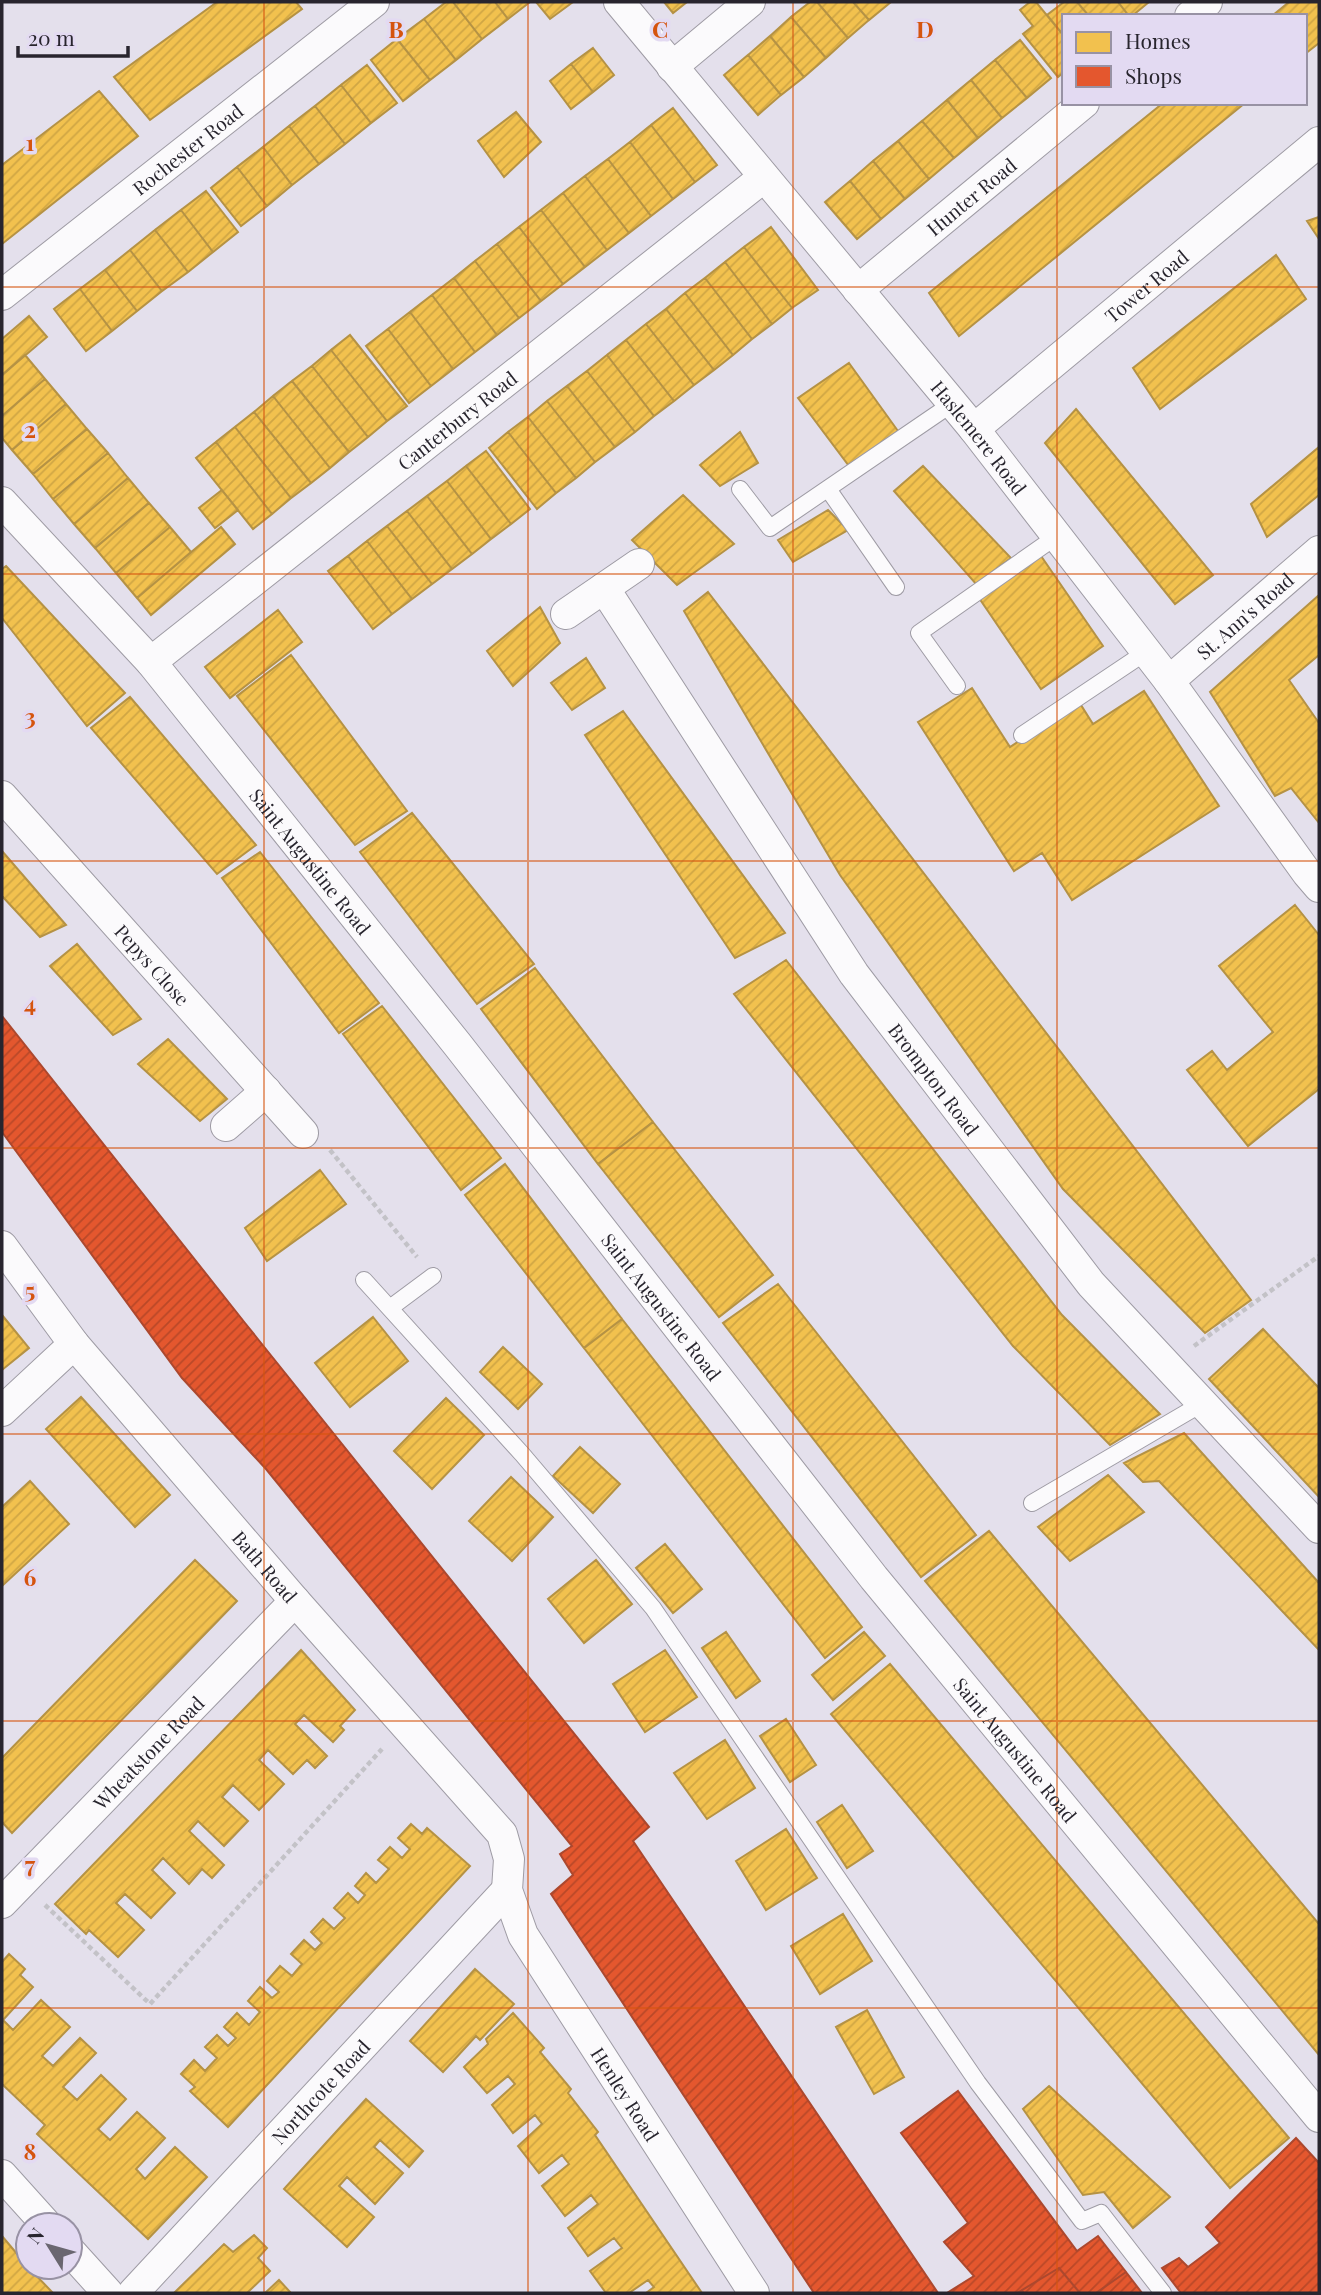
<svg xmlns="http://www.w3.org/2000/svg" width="1321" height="2295" viewBox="0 0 1321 2295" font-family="'Playfair Display',serif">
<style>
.homes{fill:url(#homes-hatch);stroke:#b59244;stroke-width:2}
.shops{fill:url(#shops-hatch);stroke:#ac482e;stroke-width:2}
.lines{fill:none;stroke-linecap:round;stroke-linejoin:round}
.lane-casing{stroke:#9e9ba4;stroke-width:18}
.street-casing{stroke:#9e9ba4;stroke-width:32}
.path{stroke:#c3c2c7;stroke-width:4.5;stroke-dasharray:5 3.5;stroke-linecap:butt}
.lane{stroke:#fbfafc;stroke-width:16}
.street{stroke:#fbfafc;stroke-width:30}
.grid{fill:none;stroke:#d5540f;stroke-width:2;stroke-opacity:0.55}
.labels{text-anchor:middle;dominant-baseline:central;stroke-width:7;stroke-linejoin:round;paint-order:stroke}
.street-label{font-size:19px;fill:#28252e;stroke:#e3daf2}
.grid-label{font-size:23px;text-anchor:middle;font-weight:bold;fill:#d5540f;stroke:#e3daf2;stroke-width:7;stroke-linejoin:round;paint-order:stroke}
</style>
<defs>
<pattern id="homes-hatch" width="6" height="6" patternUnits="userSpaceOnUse" patternTransform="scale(1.75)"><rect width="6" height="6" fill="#f2c14e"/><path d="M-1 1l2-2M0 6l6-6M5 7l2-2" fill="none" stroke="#d0a644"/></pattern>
<pattern id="shops-hatch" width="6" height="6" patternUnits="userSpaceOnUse" patternTransform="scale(1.75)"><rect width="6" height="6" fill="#e4572e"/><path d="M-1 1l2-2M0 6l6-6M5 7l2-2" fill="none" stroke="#b94828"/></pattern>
</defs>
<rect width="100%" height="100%" fill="#e4e0ec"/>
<path class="homes" d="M217 2H296L302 9 150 120 114 77Z
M446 2H453L482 39 456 60 424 19Z
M453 2H495L508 19 482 39Z
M495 2H530L508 19Z
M536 2H573L550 19Z
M664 2H687L673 13Z
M810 2H817L848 38 826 58 791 17Z
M817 2H853L869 20 848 38Z
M853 2H891L869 20Z
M1030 2H1036L1064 36V72L1058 77 1023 34 1033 26 1020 10Z
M1064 2H1077L1089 16H1064V36L1047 15Z
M1077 2H1118L1129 16H1089Z
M1118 2H1149L1132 16H1129Z
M1289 2H1319V43L1305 54V16H1272Z
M791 17 826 58 804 77 770 36Z
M424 19 456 60 430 80 397 39Z
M770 36 804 77 781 95 748 55Z
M397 39 430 80 403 101 371 60Z
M1020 40 1051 78 1027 98 995 60Z
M593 48 614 75 593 92 571 64Z
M748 55 781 95 758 115 724 75Z
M995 60 1027 98 1002 118 971 80Z
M571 64 593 92 571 109 550 81Z
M367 65 397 103 371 123 341 85Z
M971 80 1002 118 978 138 947 100Z
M341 85 371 123 345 144 315 106Z
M99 91 138 136 2 244V165Z
M947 100 978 138 954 158 922 121Z
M1163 103H1245L959 336 929 293Z
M315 106 345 144 319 164 289 126Z
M673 108 717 165 695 182 651 125Z
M516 112 541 142 504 177 478 141Z
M922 121 954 158 929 179 898 141Z
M651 125 695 182 673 199 630 142Z
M289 126 319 164 292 185 263 147Z
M898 141 929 179 905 199 873 161Z
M630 142 673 199 651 216 608 159Z
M263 147 292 185 267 206 237 167Z
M608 159 651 216 629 233 585 176Z
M873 161 905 199 881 219 850 181Z
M237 167 267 206 241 226 211 188Z
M585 176 629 233 607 250 563 193Z
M850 181 881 219 857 239 825 202Z
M206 191 238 232 213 252 181 210Z
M563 193 607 250 585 267 541 210Z
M181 210 213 252 188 272 155 230Z
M541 210 585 267 563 284 519 227Z
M1319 217V239L1307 221Z
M519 227 563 284 541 301 497 244Z
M771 227 818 290 792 308 744 247Z
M155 230 188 272 162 291 130 250Z
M497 244 541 301 519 318 475 261Z
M744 247 792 308 772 324 725 262Z
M130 250 162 291 137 311 105 270Z
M1276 255 1306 299 1160 409 1133 368Z
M475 261 519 318 497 335 454 278Z
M725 262 772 324 752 339 705 278Z
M105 270 137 311 112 331 80 289Z
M454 278 497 335 475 352 432 295Z
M705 278 752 339 733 355 685 293Z
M80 289 112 331 86 351 54 309Z
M685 293 733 355 714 370 666 309Z
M432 295 475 352 453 369 410 312Z
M666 309 714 370 694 385 646 324Z
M410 312 453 369 431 386 388 329Z
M29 316 47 337 2 375V339Z
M646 324 694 385 674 401 626 340Z
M388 329 431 386 409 403 366 346Z
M350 335 407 406 387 421 331 350Z
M626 340 674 401 654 416 607 355Z
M331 350 387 421 368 437 312 366Z
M25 355 45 379 2 416V375Z
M607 355 654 416 635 432 587 371Z
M849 363 898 431 852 470 798 398Z
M312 366 368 437 349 452 292 381Z
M587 371 635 432 615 447 567 386Z
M45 379 66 404 12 450 2 438V416Z
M292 381 349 452 330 468 273 396Z
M567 386 615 447 595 462 547 401Z
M273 396 330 468 311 483 254 412Z
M547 401 595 462 576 478 528 417Z
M66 404 87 429 33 474 12 450Z
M1076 409 1213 575 1175 604 1045 443Z
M254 412 311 483 291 498 235 427Z
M528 417 576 478 556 493 508 432Z
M235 427 291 498 272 514 216 442Z
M87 429 108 453 53 499 33 474Z
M508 432 556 493 537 509 489 448Z
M740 432 758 463 720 486 700 465Z
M216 442 272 514 253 529 196 458Z
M1319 447V495L1267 537 1251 504Z
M486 451 530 509 511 524 466 466Z
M108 453 128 478 74 524 53 499Z
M466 466 511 524 491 539 447 481Z
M923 466 1011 558 976 584 894 491Z
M128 478 149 503 95 548 74 524Z
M447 481 491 539 472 554 427 496Z
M222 490 238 510 215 528 199 508Z
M683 495 734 544 677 585 632 540Z
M427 496 472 554 452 569 407 511Z
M149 503 170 527 116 573 95 548Z
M828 510 848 530 793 562 778 540Z
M407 511 452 569 432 584 387 526Z
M387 526 432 584 412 599 367 541Z
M170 527 191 552 137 598 116 573Z
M221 527 235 544 151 615 137 598Z
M367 541 412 599 392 614 348 556Z
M1039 553 1103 646 1041 689 977 595Z
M348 556 392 614 373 629 328 571Z
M6 566 125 693 87 726 2 618V569Z
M708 592 1251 1300 1205 1333 1063 1189 840 875 684 611Z
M1319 595V655L1289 680 1319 723V823L1291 788 1275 796 1210 692Z
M540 607 560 643 513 686 487 651Z
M278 610 302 642 230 698 205 667Z
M291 655 407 811 355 845 237 696Z
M586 658 605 688 572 710 551 683Z
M972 688 1010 747 1079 702 1093 724 1144 691 1219 806 1072 900 1042 853 1014 871 918 722Z
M130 697 256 845 217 874 91 728Z
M623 711 785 933 735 958 585 735Z
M412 813 534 964 477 1004 360 852Z
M2 851 66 925 40 937 2 896Z
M260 852 379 1003 339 1033 222 878Z
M1295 905 1319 935V1089L1248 1146 1187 1070 1212 1051 1227 1070 1273 1032 1219 966Z
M77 944 141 1019 113 1035 50 966Z
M786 960 1062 1315 1160 1414 1110 1445 1013 1346 734 994Z
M535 968 653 1122 598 1164 481 1009Z
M382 1006 501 1158 461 1190 343 1034Z
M168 1039 227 1099 200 1121 138 1064Z
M653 1122 773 1275 719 1317 598 1164Z
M505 1164 622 1319 584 1348 465 1195Z
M320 1170 346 1204 267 1261 245 1228Z
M778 1284 976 1535 921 1577 723 1323Z
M2 1315 29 1348 2 1370Z
M373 1317 408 1361 350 1407 315 1363Z
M622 1319 862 1627 825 1658 584 1348Z
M1263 1329 1319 1388V1497L1209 1379Z
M503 1347 542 1384 518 1409 480 1372Z
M81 1397 170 1495 135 1527 46 1429Z
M446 1398 484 1435 432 1489 394 1451Z
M1184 1433 1319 1583V1650L1159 1481 1143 1482 1124 1463Z
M580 1447 620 1484 593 1513 553 1476Z
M1108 1475 1144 1512 1070 1561 1038 1527Z
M511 1477 553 1517 512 1561 469 1521Z
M30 1481 69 1524 2 1586V1507Z
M989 1531 1319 1924V2055L925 1581Z
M665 1544 702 1589 673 1613 636 1568Z
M195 1560 237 1601 12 1833 2 1822V1758Z
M596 1560 632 1604 584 1643 548 1599Z
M726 1632 760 1681 736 1698 702 1648Z
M864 1632 885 1656 833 1700 812 1675Z
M301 1650 355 1710 340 1726 344 1730 333 1742 304 1715 295 1724 327 1756 315 1768 307 1760 293 1774 268 1750 259 1760 284 1784 259 1810 233 1785 222 1797 248 1821 224 1846 198 1821 189 1831 224 1865 212 1878 202 1869 189 1884 163 1858 152 1870 175 1893 151 1918 125 1894 116 1903 144 1930 118 1957 89 1930 86 1934 55 1904Z
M665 1650 697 1697 645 1732 613 1684Z
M890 1664 1289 2138 1230 2188 831 1714Z
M786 1719 816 1765 790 1782 760 1736Z
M725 1740 755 1788 707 1819 674 1773Z
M842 1805 873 1851 847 1868 817 1822Z
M411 1824 422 1834 427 1828 470 1866 228 2127 190 2091 195 2087 181 2074 194 2060 205 2071 217 2058 205 2047 217 2035 228 2046 236 2038 224 2027 237 2013 249 2025 260 2012 248 2001 260 1987 272 1998 279 1992 267 1981 280 1966 292 1976 302 1964 291 1954 304 1940 315 1950 322 1943 311 1932 323 1919 334 1929 345 1918 334 1908 348 1893 358 1903 365 1895 355 1886 366 1873 376 1883 389 1869 378 1860 390 1847 402 1858 410 1849 398 1838Z
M786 1829 817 1878 766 1910 736 1861Z
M843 1914 872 1961 820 1994 791 1946Z
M9 1954 25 1969 20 1975 33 1987 3 2020 13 2030 41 2000 70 2027 42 2056 53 2066 80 2038 96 2053 63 2087 77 2100 101 2075 126 2099 98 2129 110 2140 137 2112 165 2138 136 2169 145 2179 175 2147 207 2177 148 2239 37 2134 45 2125 2 2084V1962Z
M475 1969 514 2004 480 2040 476 2036 443 2072 410 2041Z
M867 2010 904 2077 874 2094 836 2027Z
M513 2013 544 2048 540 2052 571 2089 568 2093 598 2132 595 2135 702 2293H646L654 2287 648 2280 629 2293H606L590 2271 622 2248 614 2238 588 2256 568 2228 598 2204 591 2195 565 2216 542 2186 569 2164 562 2155 539 2173 518 2146 542 2124 535 2115 513 2133 492 2105 515 2084 508 2076 487 2093 464 2067 488 2044 486 2039Z
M1049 2086 1170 2197 1133 2228 1104 2192 1083 2195 1023 2109Z
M366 2099 423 2151 409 2167 380 2140 374 2147 403 2173 375 2204 347 2177 339 2186 374 2217 347 2247 284 2189Z
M254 2235 267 2248 258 2258 270 2271 247 2293H174L224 2244 233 2252Z
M2 2236 28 2267 53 2293H2Z
M279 2280 291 2293H265Z"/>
<path class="shops" d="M2 1016 245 1323 649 1827 633 1841 938 2293H814L551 1894 573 1875 560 1854 572 1846 266 1469 182 1378 2 1132Z
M958 2091 1077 2251 1098 2236 1126 2272 1096 2293H1080L1059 2268 1017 2293H947L974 2276 944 2242 968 2223 901 2133Z
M1296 2138 1319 2163V2293H1181L1162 2268 1179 2258 1188 2267 1220 2243 1206 2227Z
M1059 2268 1080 2293H1024L1022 2290Z
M1126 2272 1142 2293H1096Z"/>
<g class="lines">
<g class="lane-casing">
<path id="lane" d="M740 489 770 528 953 403
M828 489 896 587
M957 686 919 633 1057 536
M1022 735 1146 652
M364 1280 522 1454 653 1608 978 2083 1082 2221 1101 2213 1163 2293
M390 1308 433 1276
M1032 1503 1203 1403"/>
</g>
<g class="street-casing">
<g id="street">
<path id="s1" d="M619 2 974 429 1169 681 1307 873 1319 887"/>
<path d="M1190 16 1207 2"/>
<path d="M672 67 750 2"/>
<path id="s2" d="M858 290 1084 103"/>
<path id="s3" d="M2 295 374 2"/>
<path id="s4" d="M974 429 1319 142"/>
<path id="s5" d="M2 502 151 662 457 1044 874 1578 1319 2117"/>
<path id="s6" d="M604 588 854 974 1091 1284 1319 1528"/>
<path d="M566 614 639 564"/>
<path id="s7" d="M151 662 764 177"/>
<path id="s8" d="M1169 681 1319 551"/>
<path id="s9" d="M2 796 303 1133"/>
<path d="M226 1126 266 1091"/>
<path id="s10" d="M2 1246 74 1344 295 1601 502 1834 509 1859 507 1890 523 1935 754 2293"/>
<path d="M2 1411 74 1344"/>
<path id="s11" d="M2 1903 295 1601"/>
<path d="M2 2175 47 2225"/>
<path d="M70 2251 108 2293"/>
<path id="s12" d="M133 2293 507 1890"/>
</g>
</g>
<path class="path" d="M330 1150 417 1257
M1194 1346 1319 1256
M45 1905 150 2004 382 1749"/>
<use href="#lane" class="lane"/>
<use href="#street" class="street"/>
</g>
<path class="grid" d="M264 2V2293M528 2V2293M793 2V2293M1057 2V2293M2 287H1319M2 574H1319M2 861H1319M2 1148H1319M2 1434H1319M2 1721H1319M2 2008H1319"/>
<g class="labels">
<g class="street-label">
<text stroke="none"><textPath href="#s3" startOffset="236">Rochester Road</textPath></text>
<text stroke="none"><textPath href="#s2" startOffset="147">Hunter Road</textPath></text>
<text stroke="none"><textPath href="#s4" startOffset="224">Tower Road</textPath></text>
<text stroke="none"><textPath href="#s7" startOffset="390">Canterbury Road</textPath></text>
<text stroke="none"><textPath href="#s1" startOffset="565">Haslemere Road</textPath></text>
<text stroke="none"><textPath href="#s8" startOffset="100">St. Ann's Road</textPath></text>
<text stroke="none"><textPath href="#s5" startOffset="474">Saint Augustine Road</textPath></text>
<text stroke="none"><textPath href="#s9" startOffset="226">Pepys Close</textPath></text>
<text stroke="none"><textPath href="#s6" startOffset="592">Brompton Road</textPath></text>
<text stroke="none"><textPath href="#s5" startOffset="1041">Saint Augustine Road</textPath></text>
<text stroke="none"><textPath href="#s10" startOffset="415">Bath Road</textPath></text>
<text stroke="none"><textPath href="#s5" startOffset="1608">Saint Augustine Road</textPath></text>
<text stroke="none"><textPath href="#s11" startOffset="210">Wheatstone Road</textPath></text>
<text stroke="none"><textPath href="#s12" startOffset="275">Northcote Road</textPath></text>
<text stroke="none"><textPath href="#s10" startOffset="1066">Henley Road</textPath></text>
</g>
</g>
<g class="grid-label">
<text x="396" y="38">B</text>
<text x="660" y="38">C</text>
<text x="925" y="38">D</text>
<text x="30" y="151">1</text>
<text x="30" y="438">2</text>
<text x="30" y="725">3</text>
<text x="30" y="1012">4</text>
<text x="30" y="1299">5</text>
<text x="30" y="1586">6</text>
<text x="30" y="1873">7</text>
<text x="30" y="2160">8</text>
</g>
<rect width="1321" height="2295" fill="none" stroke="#28252e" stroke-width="7"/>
<rect x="1062" y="14" width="245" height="91" fill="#e3daf2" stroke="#9892a4" stroke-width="2"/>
<rect x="1076" y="32" width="35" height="21" fill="#f2c14e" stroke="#9892a4" stroke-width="2"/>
<text x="1125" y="49" font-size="21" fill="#28252e">Homes</text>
<rect x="1076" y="66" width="35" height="21" fill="#e4572e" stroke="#9892a4" stroke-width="2"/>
<text x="1125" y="84" font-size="21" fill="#28252e">Shops</text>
<g transform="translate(49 2246) rotate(307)"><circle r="33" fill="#e3daf2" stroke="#9892a4" stroke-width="2"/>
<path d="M0-5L12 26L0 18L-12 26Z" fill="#6a6670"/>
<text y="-10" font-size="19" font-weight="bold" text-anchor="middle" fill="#28252e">N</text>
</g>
<path d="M18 46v10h110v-10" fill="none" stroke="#28252e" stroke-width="3.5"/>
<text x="28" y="46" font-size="21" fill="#28252e" stroke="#e3daf2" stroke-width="5" paint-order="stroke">20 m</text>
</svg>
